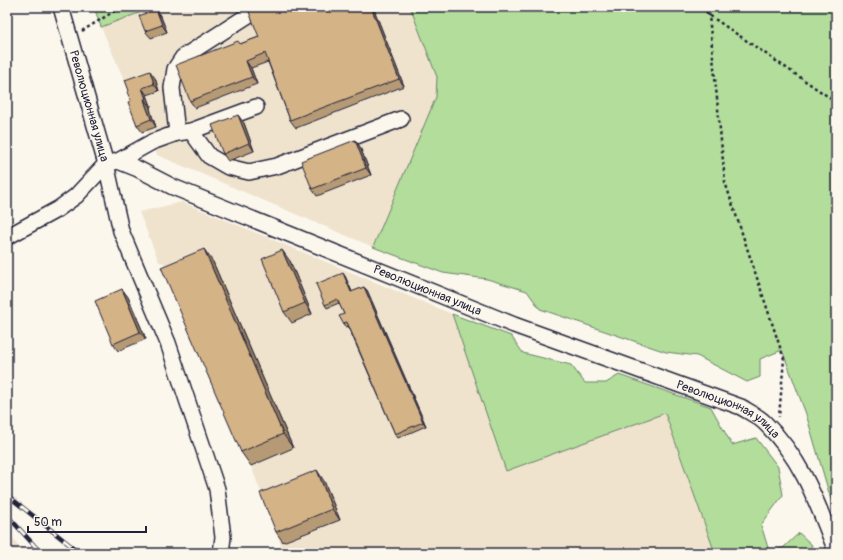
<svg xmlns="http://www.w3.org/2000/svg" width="843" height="560" viewBox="0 0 843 560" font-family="Pangolin,sans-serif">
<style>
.built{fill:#efe3ce}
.green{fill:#b2dd9a;stroke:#6a806a}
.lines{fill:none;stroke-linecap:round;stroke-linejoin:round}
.minor-casing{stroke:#22223b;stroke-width:18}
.path{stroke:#22223b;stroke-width:2.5;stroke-dasharray:3 3;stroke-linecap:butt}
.minor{stroke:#fbf7ec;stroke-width:15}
.rail-casing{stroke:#22223b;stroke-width:4.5}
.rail{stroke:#fbf7ec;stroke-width:3;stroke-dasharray:9;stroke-linecap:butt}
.wall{fill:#b69a74;stroke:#22223b}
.shaded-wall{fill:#947d5e;stroke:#22223b}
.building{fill:#d4b387;stroke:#22223b}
.labels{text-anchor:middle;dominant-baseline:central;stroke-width:3;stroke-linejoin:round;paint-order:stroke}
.street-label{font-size:12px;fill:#22223b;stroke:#fbf7ec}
</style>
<rect width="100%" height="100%" fill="#fbf7ec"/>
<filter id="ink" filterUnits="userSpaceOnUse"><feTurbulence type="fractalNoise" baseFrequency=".025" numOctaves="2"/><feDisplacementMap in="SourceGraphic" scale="8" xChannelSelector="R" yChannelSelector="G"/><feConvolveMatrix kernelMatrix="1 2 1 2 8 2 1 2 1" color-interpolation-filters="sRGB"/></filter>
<g filter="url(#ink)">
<path class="built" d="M155 7H410L437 77 436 97 373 247 157 155 101 27Z
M182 202 452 314 506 471 665 413 715 553H284L251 466 164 263 159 262 139 212Z
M7 531 25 553H7Z"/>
<path class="green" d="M94 7H155L101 27Z
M410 7H836V517L806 414 782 350 760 359V377L747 382 697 356 666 352 540 309 527 291 487 279 443 273 373 247 436 97 437 77Z
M452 314 511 336 523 353 571 365 585 383H606L619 375 711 407 732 445 756 438 778 467 783 495 761 525 769 551 783 548 799 533 812 545 808 553H715L665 413 506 471Z"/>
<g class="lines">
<g class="minor-casing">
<g id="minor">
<path id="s1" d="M61 7 106 164 121 231 168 343 217 489 223 537 221 553"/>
<path d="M191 131 209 156 228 167 249 172 277 166 401 119"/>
<path d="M177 133 172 88 175 69 183 57 261 7"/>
<path d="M118 161 152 142 177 133 191 131 256 107"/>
<path id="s2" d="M106 164 118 161 138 169 173 187 514 325 741 407C749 412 758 416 765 423 803 460 817 503 836 551"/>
<path d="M7 237 58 209 76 196 106 164"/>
</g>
</g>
<path class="path" d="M702 7 709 15 836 102
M710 7 709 15 725 182 784 359 779 417
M82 31 121 7"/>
<use href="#minor" class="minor"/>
<g class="rail-casing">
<path id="rail" d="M7 495 80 553
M7 515 41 553"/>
</g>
<use href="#rail" class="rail"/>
</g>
<path class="wall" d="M373 7 404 86 296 128 290 120 268 62 251 68 257 84 195 108 190 101 240 44 259 37Z
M161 17 167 32 151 38 145 31Z
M155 78 159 91 147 95 151 106 150 107 151 113 156 127 142 132 137 125 131 101 129 91Z
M244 123 254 151 228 161 223 154Z
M355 140 360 147 371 175 317 196 312 189Z
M290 261 312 314 292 323 284 312Z
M213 262 293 448 251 466 241 452Z
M345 276 352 292 364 287 367 290 426 426 398 438 395 434 348 326 345 327 343 323 344 314 339 303 327 308 325 305Z
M122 289 128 297 146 339 118 351 113 344Z
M324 481 340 520 283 542 276 532Z"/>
<path class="shaded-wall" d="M371 7H373L404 86 399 79Z
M156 9 161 17 167 32 162 25Z
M246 61 251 68 257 84 252 77Z
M150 71 155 78 159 91 154 84Z
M142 88 147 95 151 106 146 99Z
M144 99 150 107 151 113 156 127 151 119 146 106Z
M238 115 244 123 254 151 249 143Z
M355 140 360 147 371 175 366 168Z
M204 249 213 262 293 448 283 434Z
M282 250 290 261 312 314 305 303Z
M343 273 345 276 354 296 351 292Z
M364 287 367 290 426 426 423 422Z
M122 289 128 297 146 339 140 332Z
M317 470 324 481 340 520 332 509Z"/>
<path class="building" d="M262 7H371L399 79 290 120 265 53 246 61 252 77 190 101 176 65 238 41 240 44 259 37 249 12Z
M156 9 162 25 145 31 139 16Z
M150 71 154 84 142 88 146 99H144L146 106 151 119 137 125 128 102 131 101 127 92 129 91 125 80Z
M238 115 249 143 223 154 212 125Z
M355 140 366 168 312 189 301 161Z
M204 249 283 434 241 452 161 267Z
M282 250 305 303 284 312 262 259Z
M343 273 351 292 364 287 423 422 395 434 347 322 343 323 339 316 344 314 337 299 325 305 316 284Z
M122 289 140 332 113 344 95 301Z
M317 470 332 509 276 532 260 493Z"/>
</g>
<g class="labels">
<g class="street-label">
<text stroke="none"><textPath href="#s1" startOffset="103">Революционная улица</textPath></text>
<text stroke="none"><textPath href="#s2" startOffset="348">Революционная улица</textPath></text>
<text stroke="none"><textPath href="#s2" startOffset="672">Революционная улица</textPath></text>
</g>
</g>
<rect width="843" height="560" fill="none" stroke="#fbf7ec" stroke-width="24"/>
<rect x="12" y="12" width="819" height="536" fill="none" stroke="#22223b" stroke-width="1.5" filter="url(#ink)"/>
<path d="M28 526v6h118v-6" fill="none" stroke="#22223b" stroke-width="2"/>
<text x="34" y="526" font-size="12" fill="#22223b" stroke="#fbf7ec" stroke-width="3" paint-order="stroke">50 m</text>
</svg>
